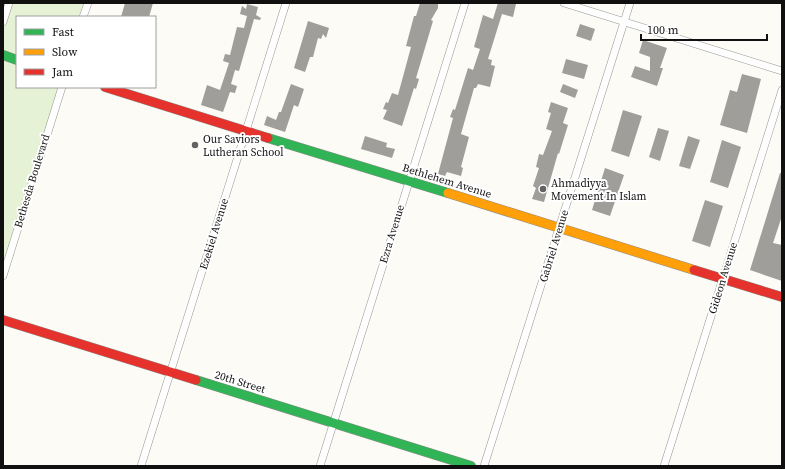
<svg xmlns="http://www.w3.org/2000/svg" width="785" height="469" viewBox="0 0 785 469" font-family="'Source Serif 4',serif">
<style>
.green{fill:#e6f2d5}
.building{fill:#a09e9b}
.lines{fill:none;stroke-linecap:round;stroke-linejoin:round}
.street-casing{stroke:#969694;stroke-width:8}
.fast-casing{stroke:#8d8c8a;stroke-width:10}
.slow-casing{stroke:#8d8c8a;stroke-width:10}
.jam-casing{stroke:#8d8c8a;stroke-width:10}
.street{stroke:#fffefe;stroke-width:7}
.fast{stroke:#30b455;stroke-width:9}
.slow{stroke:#ff9f0a;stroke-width:9}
.jam{stroke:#e5322d;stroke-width:9}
.poi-dot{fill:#636260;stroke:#fff;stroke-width:1.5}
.labels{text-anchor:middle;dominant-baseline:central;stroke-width:4;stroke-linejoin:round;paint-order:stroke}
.poi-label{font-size:11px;fill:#101010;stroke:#fff;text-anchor:start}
.street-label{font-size:11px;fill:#101010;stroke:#fff}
</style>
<rect width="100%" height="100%" fill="#fcfbf6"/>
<path class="green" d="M9 3H88L83 17H17V87H61L3 273V22Z"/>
<path class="building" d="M125 3H153L149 17H121Z
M420 3H438V8L431 20 433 21 416 78 419 79 416 89 414 88 402 126 383 119 387 110 383 109 386 102 388 103 392 93 398 95 411 47 406 46 414 16H416Z
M498 3 516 4 513 17 502 14 488 59 492 60 491 65 495 66 490 87 478 84 476 88H474L461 134 469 137 461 167 463 168 461 176 447 172 445 176 438 174 453 118 450 117 453 109 455 110 468 68 473 70 480 49 474 47 483 15 493 19Z
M247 4 258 7 256 15 261 18 260 20 254 19 239 71 235 70 231 84 237 86 235 93 230 92 223 112 201 105 207 85 220 90 229 63 223 61 225 54 230 55 237 27 244 28 247 16 240 14 242 6 246 9Z
M308 21 329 28 326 38 323 34 321 39 318 38 313 57H310L305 72 294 68Z
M580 24 595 29 591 41 576 36Z
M643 40 667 48 660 68H663L657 86 631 77 635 66 650 71V57L639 53Z
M566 59 588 65 584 79 562 73Z
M742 74 761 79 747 133 720 125 730 90 737 92Z
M291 84 304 89 298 107 294 105 285 132 264 125 267 116 276 120 279 112H281Z
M563 84 578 90 575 98 560 92Z
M551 102 568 108 563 123 568 125 559 154 558 153 544 202 532 199 536 188 533 186 539 168 536 167 539 154 543 155 552 131 546 129 551 113 548 112Z
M623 110 642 116 629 157 611 151Z
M658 128 669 131 660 161 649 157Z
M365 136 387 143 386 147 395 149 392 158 361 149Z
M688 136 700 140 690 169 679 166Z
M722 140 741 147 728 188 710 182Z
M605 168 624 175 610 216 592 210Z
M780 173H782V216L773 243 782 245V281L750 270Z
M705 200 723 206 710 247 692 241Z"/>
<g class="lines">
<g class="street-casing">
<path id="street" d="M564 3 782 71
M83 17 88 3
M3 22 9 3
M3 276 62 87
M141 466 286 3
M320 466 465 3
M484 466 630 3
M664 466 782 90"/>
</g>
<g class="fast-casing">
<path id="fast" d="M3 55 17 60
M268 138 448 193
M196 380 471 466"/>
</g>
<g class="slow-casing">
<path id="slow" d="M448 193 694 270"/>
</g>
<g class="jam-casing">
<path id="jam" d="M105 87 268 138
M694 270 782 297
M3 320 196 380"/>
</g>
<use href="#street" class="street"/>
<use href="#fast" class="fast"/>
<use href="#slow" class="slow"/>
<use href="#jam" class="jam"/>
</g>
<g class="poi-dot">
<circle cx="195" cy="145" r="4"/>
<circle cx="543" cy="189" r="4"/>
</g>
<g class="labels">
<g class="poi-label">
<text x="203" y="139">Our Saviors<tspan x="203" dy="13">Lutheran School</tspan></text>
<text x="551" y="183">Ahmadiyya<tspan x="551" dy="13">Movement In Islam</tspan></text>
</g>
<g class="street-label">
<text transform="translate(32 181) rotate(-73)">Bethesda Boulevard</text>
<text transform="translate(447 181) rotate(17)">Bethlehem Avenue</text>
<text transform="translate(214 234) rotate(-73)">Ezekiel Avenue</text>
<text transform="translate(392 234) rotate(-73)">Ezra Avenue</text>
<text transform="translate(554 246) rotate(-73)">Gabriel Avenue</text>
<text transform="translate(723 278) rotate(-73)">Gideon Avenue</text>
<text transform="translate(240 382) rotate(17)">20th Street</text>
</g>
</g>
<rect width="785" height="469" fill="none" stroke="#101010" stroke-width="8"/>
<rect x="16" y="16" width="140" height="72" fill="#ffffff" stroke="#9f9f9f"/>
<rect x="24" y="29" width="20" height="6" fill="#30b455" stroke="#9f9f9f"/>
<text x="52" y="36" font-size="12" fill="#101010">Fast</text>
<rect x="24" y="49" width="20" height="6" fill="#ff9f0a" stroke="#9f9f9f"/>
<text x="52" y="56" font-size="12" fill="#101010">Slow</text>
<rect x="24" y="69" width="20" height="6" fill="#e5322d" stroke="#9f9f9f"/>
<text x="52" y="76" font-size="12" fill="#101010">Jam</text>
<path d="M641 34v6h126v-6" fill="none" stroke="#101010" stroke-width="2"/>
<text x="647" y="34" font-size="12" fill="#101010" stroke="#ffffff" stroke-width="3" paint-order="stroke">100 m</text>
</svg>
